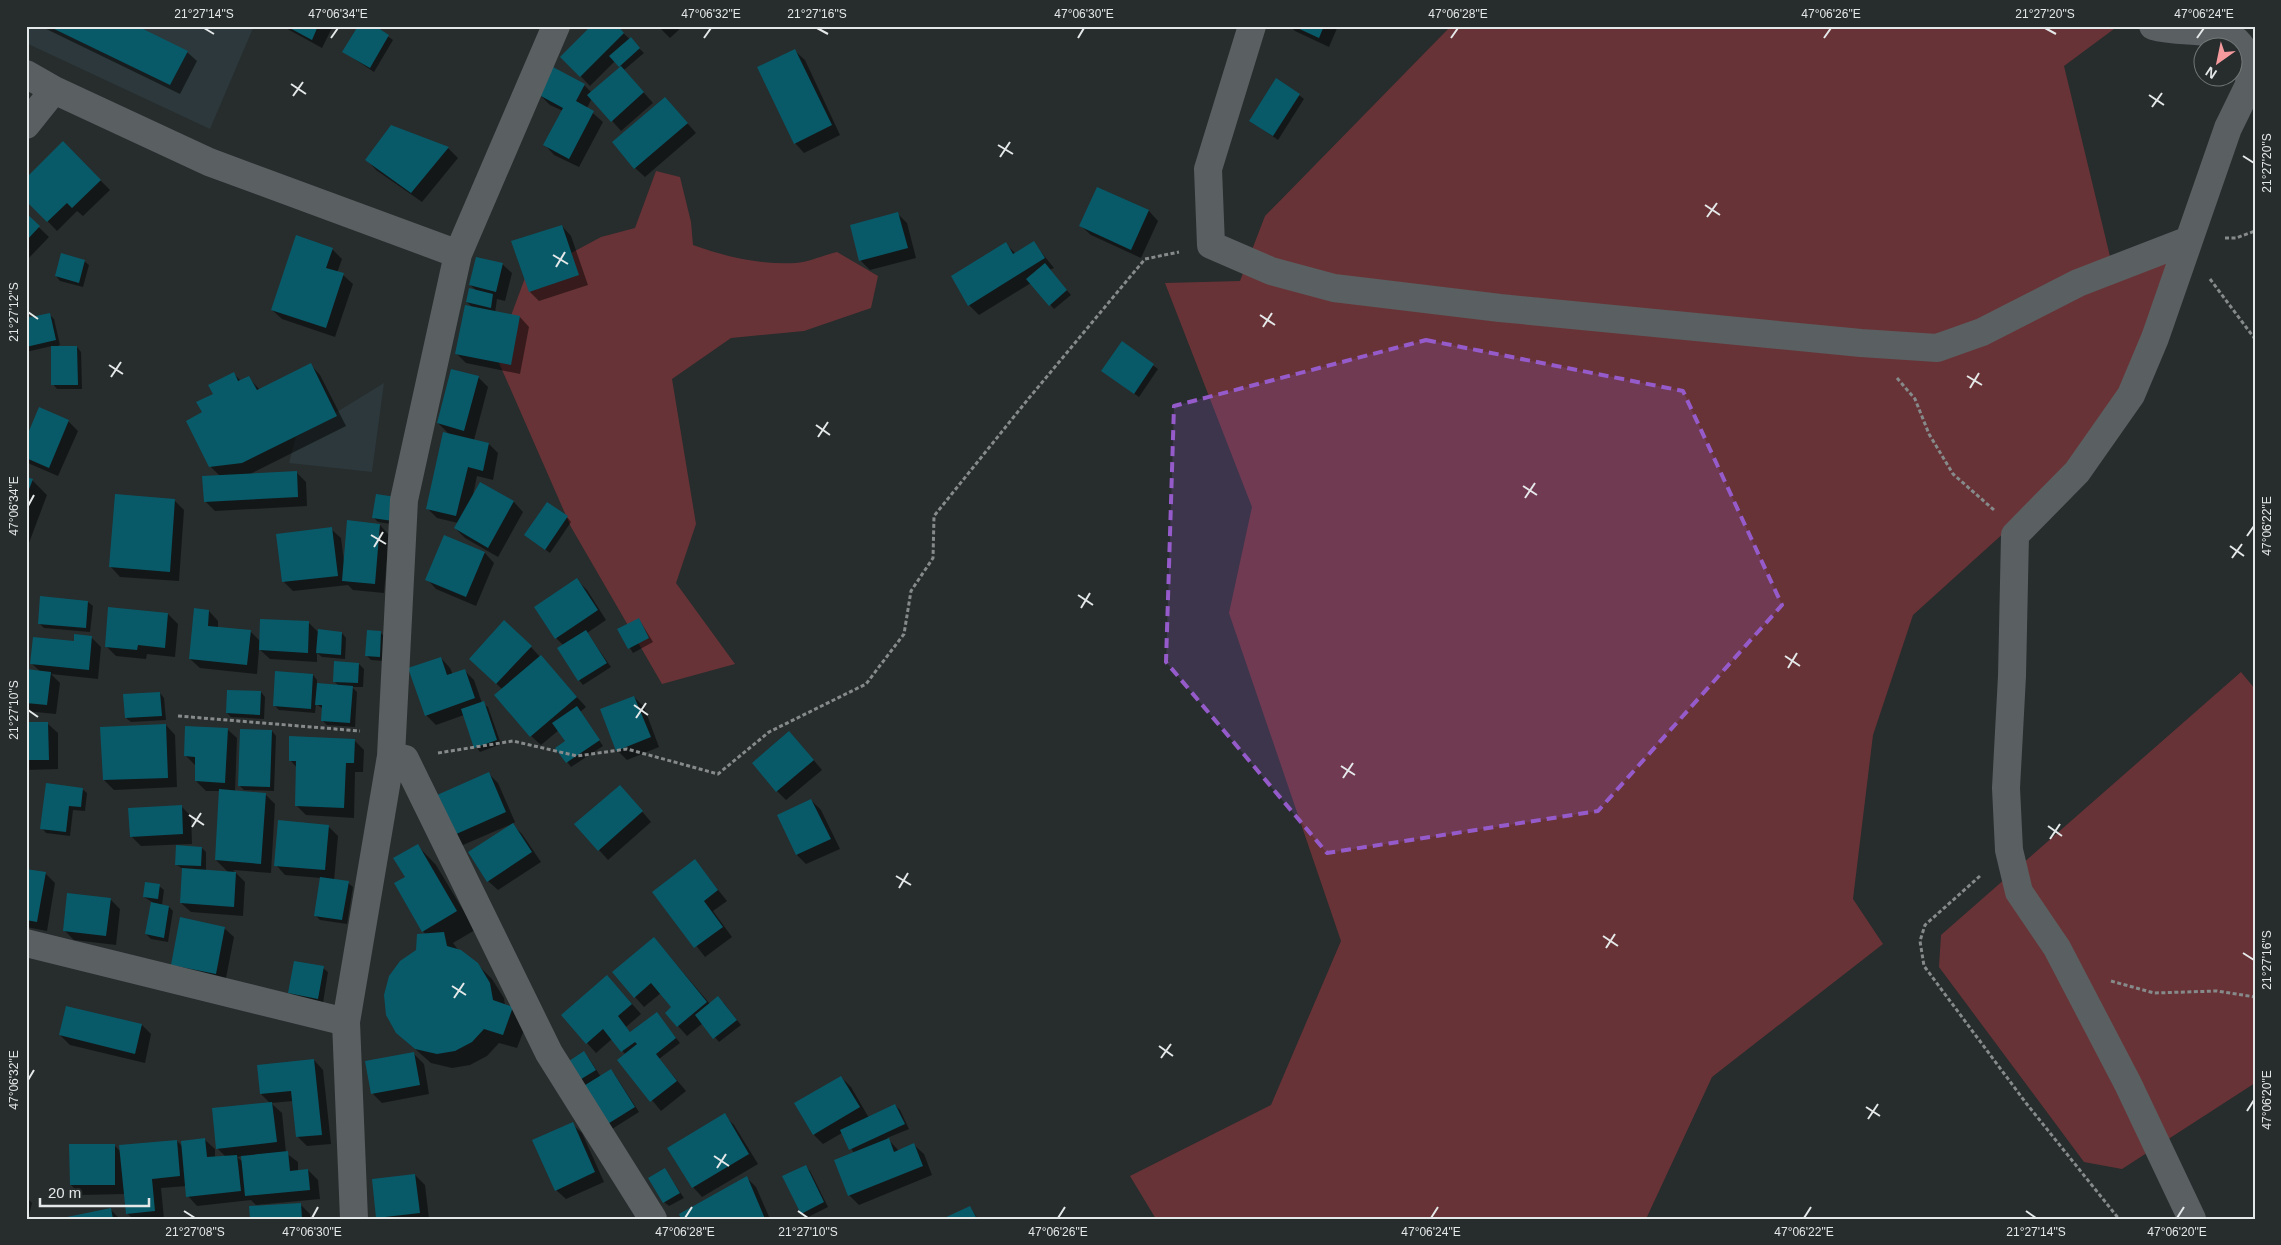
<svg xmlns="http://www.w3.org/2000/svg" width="2281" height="1245" viewBox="0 0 2281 1245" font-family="Arial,sans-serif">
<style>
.built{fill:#2c383b}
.green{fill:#683336}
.shadow{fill:#0007;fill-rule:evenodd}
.building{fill:#085a69}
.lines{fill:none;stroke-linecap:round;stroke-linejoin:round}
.path{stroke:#868a8b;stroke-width:3;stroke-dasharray:4 2.5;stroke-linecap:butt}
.minor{stroke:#5a5f61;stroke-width:28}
.marked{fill:#965bca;fill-opacity:0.2;stroke:#965bca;stroke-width:4;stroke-dasharray:10 6;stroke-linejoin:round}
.ticks{fill:none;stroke:#e5e8e9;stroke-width:2}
.neatline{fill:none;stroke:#e5e8e9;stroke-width:2}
.ticks-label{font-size:12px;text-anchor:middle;fill:#e5e8e9}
</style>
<rect width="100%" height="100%" fill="#272c2d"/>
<path class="built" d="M26 26H254L210 129 26 43Z
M384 383 372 472 289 463 296 437Z"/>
<path class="green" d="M1451 26H2118L2064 66 2114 273 2181 253 2104 423 2037 503 1913 615 1873 735 1853 899 1883 944 1712 1077 1646 1219H1156L1130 1176 1271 1105 1341 941 1229 613 1252 507 1165 283 1240 281 1265 216Z
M656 171 680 177 691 222 693 245C726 257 761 265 796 263 809 262 824 255 837 252L878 276 871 308 804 331 731 338 672 379 696 524 676 583 735 664 662 684 571 527 496 356 525 278 601 237 635 228Z
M2241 672 2255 689V1083L2122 1169 2084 1162 1939 967 1941 935Z"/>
<path class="shadow" d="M40 26H135L187 52 197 61 180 94Z
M282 26H333L322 48Z
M373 26 393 40 374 72 344 52Z
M616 26 644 53 624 70 653 103 621 131 592 98 587 108 603 122 579 167 554 155 545 145 563 111 550 105 540 95 584 85 592 93 621 67 615 61 590 86 562 57Z
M658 26H683L670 38Z
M1290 26H1338L1329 47 1295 31Z
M795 51 805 60 840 135 804 153 795 143Z
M1299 95 1304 99 1278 140 1250 120Z
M674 108 696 133 645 177 635 168Z
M392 126 448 148 458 158 422 202 376 170 367 160Z
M63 143 110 190 83 216 77 211 57 231 26 199Z
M1098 188 1149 211 1158 221 1141 258 1091 235 1081 226Z
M898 214 907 223 916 258 870 270 860 260Z
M26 215 49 237 26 261Z
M562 226 571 236 588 285 539 301 530 292Z
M1034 243 1054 268 1049 270 1071 295 1054 309 1031 283 979 315 969 305 1006 244 1016 254Z
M332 249 342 259 337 273 343 275 353 284 335 337 282 319 272 310Z
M84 261 89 265 83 287 60 281 56 276Z
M502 264 512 273 505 301 497 299 495 313 520 317 529 327 520 374 466 363 456 353 473 308 467 302 477 291 470 285Z
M49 314 54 319 60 345 55 347H77L81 352 82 389H57L53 384 52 346 26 352V319Z
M1122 343 1158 369 1139 397 1102 371Z
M311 365 320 375 346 426 248 475 296 472 306 482 307 506 215 511 205 501 220 476 210 466 204 413 214 395 233 373 241 381 249 378 260 390Z
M478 377 488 387 474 440 489 444 498 453 493 480 477 476 473 495 480 483 514 502 523 512 498 557 465 538 455 528 458 523 437 518 427 508 450 435 438 423Z
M68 421 78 431 58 476 30 464 26 460V441Z
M26 478 32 480 47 495 26 551Z
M377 496 397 525 378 522 374 518Z
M174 500 184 510 179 581 120 577 111 567Z
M567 517 571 522 550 553 525 535Z
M380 525 389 535 384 593 353 590 348 585 293 591 283 581 331 529 341 538 344 562Z
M445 536 485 553 494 563 476 606 436 589 427 579Z
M577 580 587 590 606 620 587 633 611 667 583 685 579 680 564 646 556 638Z
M88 602 93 606 90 632 44 628 39 623Z
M209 611 218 621V628L250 631 260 641 309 623 319 633H342L346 638 345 659 322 657 317 653V662L270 659 259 649 257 674 200 668 190 659Z
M168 614 178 624 175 657 147 654 146 659 116 656 106 646Z
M639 619 653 642 633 653 619 630Z
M380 632 385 637 384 661 371 660 367 656Z
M91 637 101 647 98 679 51 674 60 683 56 714 26 711V670L41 672 32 664Z
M531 647 586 707 580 712 603 746 571 767 557 748 566 742 559 730 541 745 531 736 503 690 480 668Z
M441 658 450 668 453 675 465 671 474 680 482 703 488 707 501 744 480 752 476 747 464 715 436 725 426 715Z
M335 663 359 664 364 669 363 687H352L357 692 355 727 327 725 322 720 323 709 316 704 315 713 279 710 274 705 313 675 317 680V685L339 686 334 681Z
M261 692 265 697 264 719 231 717 227 713Z
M160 693 164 698 166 720 131 722 126 718Z
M634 697 644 707 659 747 627 760 617 750Z
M26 724H48L58 733V769L26 770Z
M166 725 175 735 177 787 114 790 104 780Z
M227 729 237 738 235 792 265 794 275 804 271 873 233 870 245 882 243 916 191 912 181 903 183 869 177 865 202 848 206 852V871L228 872 216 860 220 791H206L196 781 195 765 186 756Z
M272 731 276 736 274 791 244 790 239 785Z
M354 740 364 750 363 772H355L354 818 306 815 296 805 297 768 290 760Z
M799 743 822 770 786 800 777 791Z
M489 774 498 783 515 822 512 824 522 834 541 862 498 890 488 881 512 824 456 848 446 838Z
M82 789 87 793 85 811 73 810 70 836 46 833 42 828Z
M629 796 651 822 608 860 599 850Z
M811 800 821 810 840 849 806 864 797 855Z
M181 806 191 816 192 844 141 846 131 836Z
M328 826 338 836 334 881 348 883 353 887 347 924 320 920 315 915 321 878 285 875 276 865Z
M418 846 436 865 475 930 453 943 459 951 477 964 492 979 504 998 505 1006 512 1008 527 1022 517 1048 499 1043 487 1056 470 1065 452 1068 431 1063 397 1033 418 951 426 935 423 931 406 877Z
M695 861 727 901 713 911 732 937 705 957 654 892Z
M26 870 46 874 55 883 47 931 26 927Z
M159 886 164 890 162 905 169 907 173 911 168 942 151 939 146 934 152 902 144 897Z
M110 899 120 909 116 945 74 940 64 930Z
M224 928 234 937 225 983 172 964Z
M663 949 710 1004 723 1002 741 1025 719 1042 703 1023 687 1036 678 1026 673 1007 661 993 644 1007 635 997Z
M323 968 328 972 323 1003 294 997 289 993Z
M616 986 641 1014 626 1027 631 1033 661 1019 680 1043 659 1059 686 1091 661 1111 619 1060 626 1055 612 1039 596 1053 587 1043Z
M142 1025 151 1034 145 1063 70 1045 60 1035Z
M414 1054 424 1064 429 1094 382 1103 372 1093Z
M588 1057 601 1077 611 1071 615 1075 639 1112 612 1129 579 1081Z
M314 1060 323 1070 331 1144 307 1146 297 1136 293 1101 271 1103 282 1113 286 1153 298 1162V1171L308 1170 318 1180 320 1199 256 1205 251 1200 197 1206 188 1196 187 1186 161 1188 164 1219H133L127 1213 125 1194 81 1195 71 1185 114 1145 121 1152 177 1141 183 1147 205 1140 215 1149V1158L226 1157 217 1148 271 1104 261 1094ZM242 1156 243 1162 237 1157Z
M841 1077 851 1087 869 1118 895 1105 900 1110 909 1129 887 1138 899 1151 914 1145 924 1154 932 1175 859 1205 849 1195 854 1153 842 1133 823 1144 814 1135Z
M724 1115 734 1125 758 1164 702 1197 693 1187Z
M572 1124 582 1133 604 1182 566 1199 556 1190Z
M805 1166 810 1171 828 1207 806 1218 802 1213Z
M665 1170 684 1198 669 1206 664 1202Z
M415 1175 425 1185 429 1219H379L377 1217Z
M746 1177 756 1187 770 1219H683Z
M26 1197 32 1203 28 1219H26Z
M300 1204 310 1214V1219H251Z
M970 1207 978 1219H945Z
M110 1209 120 1219H64Z"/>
<path class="building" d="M48 26H137L188 51 170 85Z
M286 26H318L312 40Z
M358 26H375L389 35 370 68 342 52Z
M591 26H618L624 33 580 77 560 57Z
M1293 26H1324L1319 38Z
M631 37 640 48 619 67 609 56Z
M795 49 832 125 794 144 757 67Z
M621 66 644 92 611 122 587 95Z
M553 67 585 84 576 101 594 111 569 159 543 145 563 108 539 95Z
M1276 78 1300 94 1273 136 1249 121Z
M665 97 688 123 634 169 612 142Z
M391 125 449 147 411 193 365 160Z
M63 141 101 180 72 208 67 203 47 222 26 201V178Z
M1097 187 1149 210 1131 250 1079 226Z
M898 212 908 248 859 261 850 225Z
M26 213 40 226 26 241Z
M562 225 579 275 529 292 511 241Z
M296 235 333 248 326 268 344 273 326 328 271 310Z
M1034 241 1045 258 968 306 951 276 1006 242 1013 254Z
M61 253 85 260 79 283 55 276Z
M476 257 503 263 496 292 469 285Z
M1045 263 1067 290 1049 306 1026 279Z
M469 288 493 294 491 308 466 302Z
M465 305 520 316 511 365 455 354Z
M50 313 56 340 26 347V318Z
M1122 341 1154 364 1134 394 1101 371Z
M51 346H77L78 385H51Z
M311 363 337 416 242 463 209 467 186 421 202 412 196 402 213 394 208 385 234 372 238 381 249 376 257 390Z
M451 369 479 376 464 431 437 423Z
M39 407 69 420 49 468 26 458V438Z
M443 432 489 443 483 471 468 467 456 516 426 509Z
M297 471 298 497 204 502 202 476Z
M26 477 33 479 26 497Z
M480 482 514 501 488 548 454 528Z
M115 494 175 499 170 572 109 567Z
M376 494 396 497 393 521 372 518Z
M547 502 568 516 545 550 524 535Z
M347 520 380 524 375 584 342 581Z
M332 527 338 576 282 582 276 534Z
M444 535 485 552 466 597 425 580Z
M577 578 598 610 555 639 534 607Z
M40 596 88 601 86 628 38 624Z
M108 607 168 613 165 648 138 645 137 650 105 647Z
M194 608 209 610 208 626 251 630 247 665 189 659Z
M639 618 649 638 628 649 617 629Z
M260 619 309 621 308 653 259 650Z
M504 620 532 646 496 684 469 659Z
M318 629 342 632 341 655 316 653Z
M367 630 381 631 380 657 365 656Z
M586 630 607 663 578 681 557 648Z
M74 634 92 636 89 670 30 664 33 637 74 641Z
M541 655 577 697 530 737 494 695Z
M441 657 447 675 465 669 475 698 425 716 408 668Z
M334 661 359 663 358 683 333 682Z
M26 669 51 672 47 705 26 703Z
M275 671 313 674 311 709 273 706Z
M317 683 353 686 350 723 321 721 322 705H315Z
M227 690 261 691 260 715 226 713Z
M160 692 162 716 125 718 123 694Z
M634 696 651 737 616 751 600 709Z
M484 701 497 740 474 748 461 709Z
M577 706 600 740 566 763 555 748 565 741 552 723Z
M26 722H48L49 760H26Z
M166 724 168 778 103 780 100 727Z
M185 726 228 728 225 783 195 781V757L184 756Z
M240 729 272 730 270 787 238 786Z
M789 731 814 760 776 792 752 763Z
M289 736 355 739 354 763H346L344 808 295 806 296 761H289Z
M489 772 506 812 445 839 428 799Z
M46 783 83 788 81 807 69 806 66 832 40 829Z
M620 785 643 811 598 851 574 824Z
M219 789 266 793 261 864 215 860Z
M811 799 831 839 796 855 777 815Z
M182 805 183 834 130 837 128 808Z
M278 820 329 825 325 870 274 866Z
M513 823 532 852 487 882 468 852Z
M418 844 457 911 422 932 394 883 405 877 393 858Z
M176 845 202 847 201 866 175 865Z
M695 859 718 890 704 901 723 927 694 948 652 892Z
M182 868 236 872 234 907 180 903Z
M26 869 46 872 37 922 26 920Z
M320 877 349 881 342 920 314 916Z
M145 882 160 884 158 899 143 897Z
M67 893 111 898 106 936 63 931Z
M151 902 169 906 164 938 145 934Z
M180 917 225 927 216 974 171 965Z
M444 932 447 946 461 950 478 963 490 983 493 1000 513 1007 503 1035 484 1029 472 1042 455 1051 437 1054 415 1049 396 1033 386 1015 384 995 389 976 400 961 416 950 417 934Z
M654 937 707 1002 677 1027 665 1013 671 1007 651 983 634 998 612 972Z
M294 961 324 966 318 999 288 993Z
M607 975 632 1004 618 1016 630 1032 657 1012 676 1038 656 1054 677 1081 650 1102 617 1060 637 1044 635 1042 621 1052 603 1029 586 1044 561 1015Z
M718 996 737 1020 713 1039 695 1015Z
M66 1006 142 1024 135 1054 59 1035Z
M584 1051 596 1070 578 1081 566 1063Z
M414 1052 420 1085 371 1094 365 1061Z
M314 1059 322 1135 296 1137 291 1091 260 1094 257 1065Z
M611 1069 635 1107 606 1125 582 1087Z
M841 1076 860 1107 813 1135 794 1103Z
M272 1102 277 1142 216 1149 212 1108Z
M895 1104 905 1124 849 1150 840 1130Z
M725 1113 749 1154 692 1188 667 1148Z
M573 1122 595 1172 555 1191 532 1140Z
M205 1138 207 1157 237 1155 241 1191 186 1197 181 1141Z
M889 1138 894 1152 914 1143 923 1166 848 1196 834 1160Z
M177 1140 180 1176 152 1179 155 1211 126 1214 119 1145Z
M69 1144H115V1185H70Z
M288 1151 290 1171 308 1169 310 1190 245 1196 241 1156Z
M806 1165 824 1202 801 1214 782 1176Z
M665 1168 680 1193 663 1203 648 1178Z
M415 1174 420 1213 376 1218 372 1179Z
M747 1176 765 1219H681L679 1214Z
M301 1203 302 1219H250L249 1206Z
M970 1206 977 1219H942Z
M111 1208 113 1219H62V1218Z"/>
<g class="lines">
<path class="path" d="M2225 238H2236L2255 231
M2210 279 2255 339
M1897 378 1915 399 1929 434 1953 474 1994 510
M178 716 360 731
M438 753 513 741 577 756 627 749 718 774 769 732 866 684 904 634 911 591 933 558 934 516 1029 398 1145 259 1179 252
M1980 876 1925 925 1920 941 1924 966 2026 1103 2119 1219
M2111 981 2154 993 2217 991 2255 997"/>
<path class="minor" d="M1252 26 1208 169 1211 245 1271 271 1334 288 1500 308 1861 343 1937 348 1982 332 2078 283 2189 240
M2153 26C2178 33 2208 28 2232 38 2239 41 2245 53 2250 58L2249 85 2228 128 2155 338 2131 395 2077 472 2015 535 2012 676 2006 788 2009 850 2019 892 2057 948 2128 1084 2192 1219
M26 74 54 90
M26 125 54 90 209 162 458 254
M391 756 405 759 549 1053 653 1219
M26 943 346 1022
M354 1219 346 1022 391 756 404 500 458 254 556 26"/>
</g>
<path class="marked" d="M1426 340 1683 391 1782 605 1598 811 1327 853 1166 662 1174 406Z"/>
<path class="ticks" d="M204 28 214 34M817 28 828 34M2045 28 2056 34M331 38 338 28M704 38 711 28M1078 38 1084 28M1451 38 1458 28M1824 38 1831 28M2197 38 2204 28M291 84 306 94M2149 95 2164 105M293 96 303 82M2152 107 2162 93M998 145 1013 154M2243 156 2254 163M1000 157 1010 142M1705 205 1720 215M1707 217 1717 203M553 255 568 264M556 267 565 252M28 312 38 319M1260 315 1275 325M1263 327 1272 313M109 365 123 374M1967 376 1982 385M111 377 121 362M1970 388 1979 373M816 425 830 435M818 437 828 422M1523 486 1537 495M1525 498 1535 483M28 506 34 495M371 535 386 544M2247 536 2254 526M2230 546 2244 556M374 547 383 532M2232 558 2242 544M1078 595 1093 605M1081 608 1090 593M1785 656 1800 666M1788 668 1797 653M634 705 648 715M28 710 38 717M636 718 646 703M1341 766 1355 775M1343 778 1353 763M189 815 204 825M2048 826 2062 836M192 827 201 813M2050 839 2060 824M896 876 911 885M899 888 908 873M1603 936 1618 946M1606 948 1615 934M2243 953 2254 960M452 986 466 995M454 998 464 983M1159 1046 1173 1056M1161 1058 1171 1044M28 1080 34 1070M1866 1107 1880 1116M2247 1111 2254 1100M1868 1119 1878 1104M714 1156 729 1166M717 1168 726 1154M184 1211 195 1218M798 1211 808 1218M2026 1211 2036 1218M312 1218 318 1207M685 1218 692 1207M1058 1218 1065 1207M1431 1218 1438 1207M1804 1218 1811 1207M2177 1218 2184 1207"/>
<rect width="2281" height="1245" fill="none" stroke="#272c2d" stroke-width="55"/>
<g transform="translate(2218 62) rotate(213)"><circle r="24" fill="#272c2d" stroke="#737778"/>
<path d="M0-4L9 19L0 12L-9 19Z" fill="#f59b9e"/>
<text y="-8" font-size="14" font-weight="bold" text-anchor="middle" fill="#e5e8e9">N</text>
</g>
<path d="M40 1198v8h109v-8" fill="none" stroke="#e5e8e9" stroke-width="2.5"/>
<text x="48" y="1198" font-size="15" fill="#e5e8e9" stroke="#272c2d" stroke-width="4" paint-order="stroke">20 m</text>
<rect x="28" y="28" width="2226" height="1190" class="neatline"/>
<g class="ticks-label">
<text x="204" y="18">21°27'14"S</text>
<text x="338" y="18">47°06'34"E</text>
<text x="711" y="18">47°06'32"E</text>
<text x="817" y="18">21°27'16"S</text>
<text x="1084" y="18">47°06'30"E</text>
<text x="1458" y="18">47°06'28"E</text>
<text x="1831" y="18">47°06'26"E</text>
<text x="2045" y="18">21°27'20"S</text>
<text x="2204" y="18">47°06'24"E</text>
<text transform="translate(2267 163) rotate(-90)" y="4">21°27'20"S</text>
<text transform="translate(14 312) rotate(-90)" y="4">21°27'12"S</text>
<text transform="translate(14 506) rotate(-90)" y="4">47°06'34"E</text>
<text transform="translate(2267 526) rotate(-90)" y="4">47°06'22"E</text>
<text transform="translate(14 710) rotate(-90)" y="4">21°27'10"S</text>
<text transform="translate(2267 960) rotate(-90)" y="4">21°27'16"S</text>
<text transform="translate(14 1080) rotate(-90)" y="4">47°06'32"E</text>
<text transform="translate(2267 1100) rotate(-90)" y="4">47°06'20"E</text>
<text x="195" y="1236">21°27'08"S</text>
<text x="312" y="1236">47°06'30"E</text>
<text x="685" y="1236">47°06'28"E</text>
<text x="808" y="1236">21°27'10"S</text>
<text x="1058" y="1236">47°06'26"E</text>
<text x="1431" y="1236">47°06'24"E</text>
<text x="1804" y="1236">47°06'22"E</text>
<text x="2036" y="1236">21°27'14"S</text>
<text x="2177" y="1236">47°06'20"E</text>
</g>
</svg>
